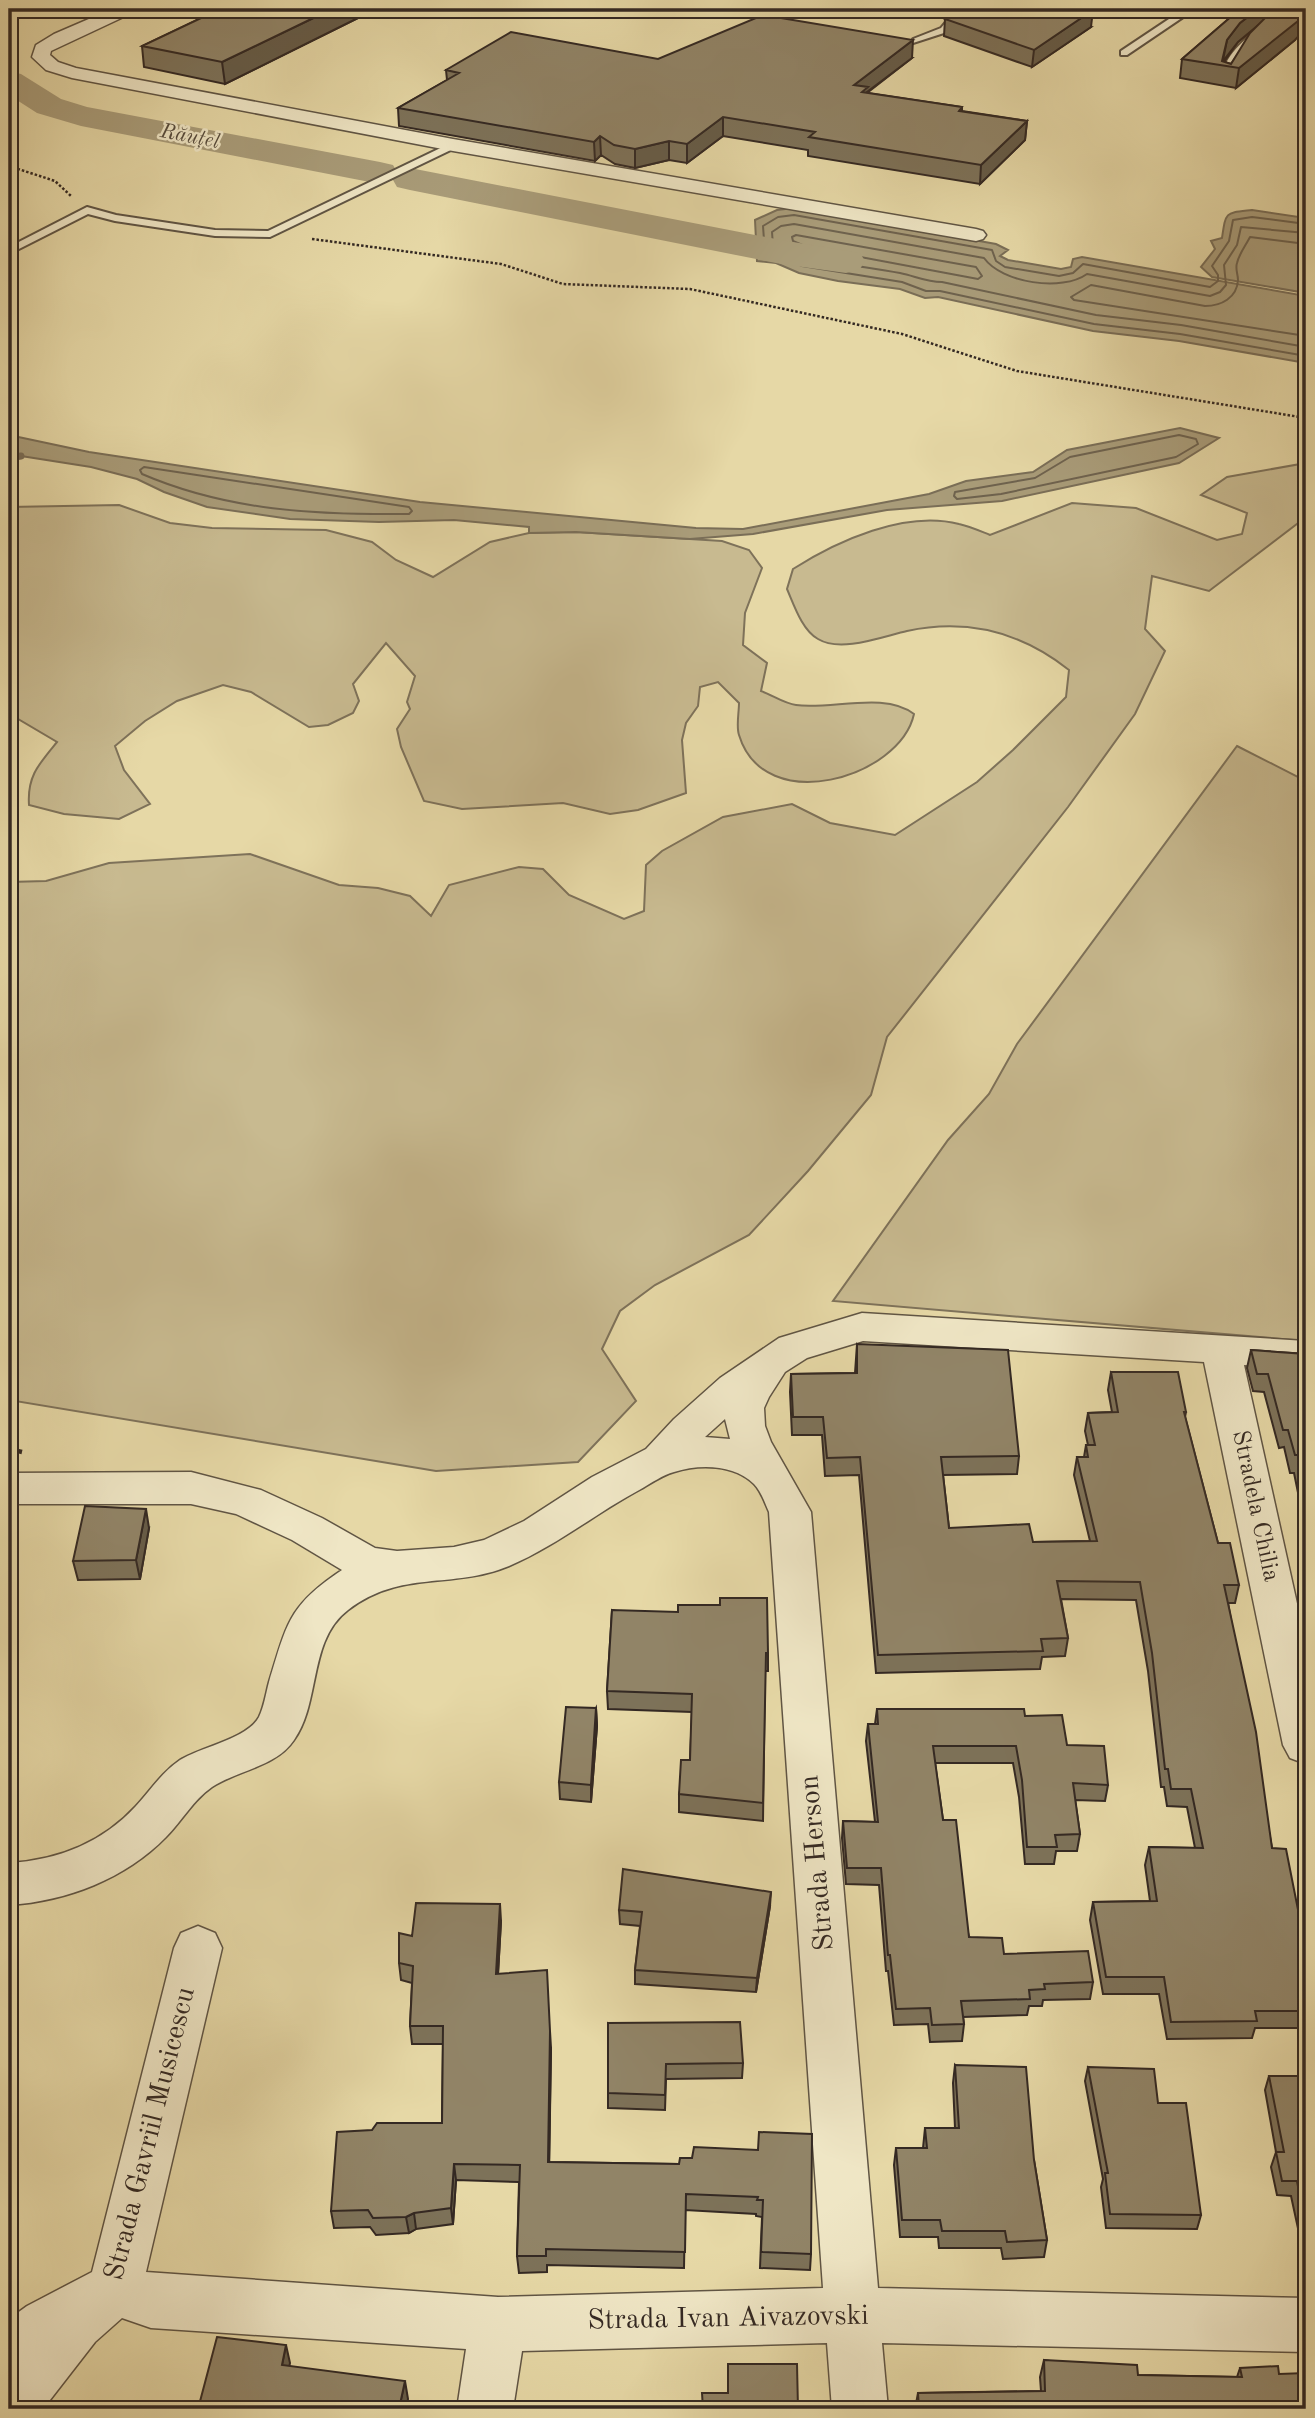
<svg xmlns="http://www.w3.org/2000/svg" width="1315" height="2418" viewBox="0 0 1315 2418" font-family="'Old Standard TT',serif">
<style>
.green{fill:#c8ba90;stroke:#7e725a;stroke-width:2}
.water{fill:#a99c79;stroke:#7a6e57;stroke-width:2}
.lines{fill:none;stroke-linecap:round;stroke-linejoin:round}
.shore{stroke:#6e624e;stroke-width:2}
.stream{stroke:#7a6e57;stroke-width:7}
.river{fill:#a99c79;fill-rule:evenodd}
.service-casing{stroke:#605544;stroke-width:4}
.minor-casing{stroke:#605544;stroke-width:3}
.path-far1{stroke:#342923;stroke-width:2.5;stroke-dasharray:2.5 2;stroke-linecap:butt}
.path{stroke:#342923;stroke-width:4.5;stroke-dasharray:5 3.5;stroke-linecap:butt}
.service{fill:#efe6c5;fill-rule:evenodd}
.minor{fill:#efe6c5;fill-rule:evenodd}
.wall{fill:#7d7259;stroke:#342923;stroke-width:2;fill-rule:evenodd}
.shaded-wall{fill:#665c48;stroke:#342923;stroke-width:2}
.building{fill:#918467;stroke:#342923;stroke-width:2}
.labels{text-anchor:middle;dominant-baseline:central;stroke-width:5;stroke-linejoin:round;paint-order:stroke}
.far-water-label{font-size:21px;font-style:italic;fill:#574c3d;stroke:#efe6c5}
.street-label{font-size:24px;fill:#342923;stroke:#efe6c5}
.near-street-label{font-size:28px;fill:#342923;stroke:#efe6c5}
</style>
<rect width="100%" height="100%" fill="#e6d8a6"/>
<filter id="stains"><feTurbulence type="fractalNoise" baseFrequency=".00286" numOctaves="4"/><feColorMatrix values="0 0 0 0 .2 0 0 0 0 .09 0 0 0 0 .02 0 0 0 .5 -.17"/></filter>
<radialGradient id="worn" r=".72"><stop offset=".6" stop-color="#630" stop-opacity="0"/><stop offset="1" stop-color="#630" stop-opacity=".3"/></radialGradient>
<path class="green" d="M1306 463V517L1209 591 1152 576 1145 629 1165 651 1135 714 1068 807 887 1037 871 1095 808 1171 749 1235 655 1285 620 1311 602 1349 636 1401 578 1462 436 1471 9 1400V882L46 881 109 863 250 854 339 885 378 888 410 896 431 916 449 885 519 867 543 869 569 895 624 919 644 911 646 865 662 851 723 817 792 804 830 823 895 835 977 782 1013 750 1066 697 1069 670C1021 632 968 618 907 631 884 636 841 653 818 639 802 630 794 605 787 589L793 569C837 541 905 510 959 524 969 526 980 531 990 535L1072 503 1136 508 1217 540 1242 534 1247 513 1201 495 1227 477Z
M119 505 170 523 212 528 326 530 372 542 396 560 433 577 490 542 529 533 576 532 722 541 749 550 762 568 745 613 743 645 767 663 761 691C772 695 785 704 796 705 831 710 885 691 914 714 900 778 764 818 739 735 736 726 739 713 739 703L718 682 700 687 698 706 686 723 682 740 686 793 638 810 610 814 563 803 462 809 424 801 401 747 397 729 410 709 407 702 415 676 386 643 353 684 359 701 353 713 328 725 309 727 251 692 223 685 177 701 145 721 115 746 124 770 150 804 119 819 64 814 29 805C27 776 39 764 57 742L18 719H9V507Z
M1237 746 1306 781V1341L833 1301 948 1140 989 1094 1017 1044Z"/>
<path class="water" d="M794 208 996 244 1008 250 1000 256 1008 260 1061 269 1071 267 1073 259 1082 257 1306 296V363L1179 341 1093 331 938 297 925 298 900 289 838 281 799 273 776 263 757 261 755 220 777 210Z
M1252 210 1306 218V293L1212 277 1201 267 1215 249 1211 241 1222 238C1226 211 1225 213 1252 210Z
M1180 428 1219 438 1179 463 1002 501 887 510 753 534 690 539 576 532 529 533V527L454 520 379 522 290 519 207 507 164 492 137 479 91 467 21 456 9 451V435L89 452 420 502 696 528 743 529 929 494 966 481 1033 472 1067 450Z"/>
<g class="lines">
<path class="shore" d="M1306 224 1252 217 1233 220 1229 241 1212 266 1218 275V281L1210 287 1083 264 1073 273 1059 276 1005 267 996 261 992 250 794 215 778 217 763 226 765 254 779 256 802 266 902 282 926 291H940L1094 324 1180 334 1306 356
M1306 233 1241 227 1237 245 1224 265 1226 285 1220 292 1210 296 1087 274C1062 292 1002 283 984 258L794 224 781 226 772 232 773 246C814 262 857 265 900 273 915 276 926 282 942 282L1096 315 1181 325 1306 347
M796 235 976 267 982 276 978 279 807 247 793 241 792 237Z
M1306 244 1250 237C1246 245 1239 254 1237 263 1235 269 1238 274 1238 280 1237 298 1221 306 1205 306L1091 285 1071 297 1074 300 1306 336
M1179 435 1196 439 1198 444 1176 457 1001 494 957 499 954 496 955 492 1035 478 1070 457Z
M144 467 409 507 412 511 409 514C316 515 228 511 142 474L140 470Z"/>
<path class="stream" d="M9 458 21 456"/>
<path class="river" d="M9 71 21 74 61 99 87 107 380 162 393 165 397 172 410 168 781 240 860 253 865 261 860 269 846 273 781 264 410 190 397 187 393 180 380 184 81 126 37 113 9 95Z"/>
<g class="service-casing">
<path id="service" d="M946 9H958L954 12V25L947 32 913 43V39L941 28 946 22Z
M1184 9H1195L1127 55H1121V51Z
M1242 9 1306 15V21L1246 12Z
M1262 25 1270 27 1243 51 1228 81H1222C1221 58 1245 39 1262 25Z
M453 142 458 145 457 147 270 237 215 236 115 221 88 214 9 254V247L87 207 116 215 215 230 268 231Z"/>
</g>
<g class="minor-casing">
<path id="minor" d="M112 9H135L132 13 51 51 50 55 58 62 76 68 453 139 976 229 983 231 986 235 983 239 976 241 453 151 72 78 46 70 32 57 36 45 54 34Z
M862 1313 1306 1341V1369L1244 1365 1306 1644V1764L1290 1758 1283 1745 1204 1362 863 1341 807 1358 785 1372 769 1397 764 1408 765 1426 771 1442 811 1512 878 2288 1306 2298V2352L882 2343 888 2409H832L827 2343 522 2351 513 2409H457L466 2349 151 2328 122 2318 95 2342 43 2409H9V2319L27 2306 92 2272 174 1948 181 1933 198 1926 215 1933 222 1948 146 2272 498 2297 823 2288 769 1512C765 1503 761 1491 754 1484 734 1464 699 1464 674 1472 663 1475 651 1483 641 1489 596 1513 556 1546 509 1566 451 1590 402 1569 348 1610 308 1640 321 1702 294 1740 276 1767 238 1770 212 1787 193 1800 182 1821 166 1837 125 1879 67 1901 9 1905V1863C58 1860 102 1843 136 1806 150 1791 162 1772 180 1760 200 1747 247 1739 259 1717 264 1707 266 1693 269 1682 287 1623 289 1605 342 1570L292 1540 236 1514 191 1504H9V1473L191 1472 261 1490 322 1518 375 1548 397 1551 454 1547 484 1540 524 1521 592 1477 646 1449 674 1419 720 1378 779 1338ZM725 1419 730 1439 705 1437Z"/>
</g>
<path class="path-far1" d="M9 166 55 181 71 196
M312 239 501 264 563 284 690 289 902 334 1017 371 1306 418"/>
<path class="path" d="M9 1449 22 1452"/>
<use href="#service" class="service"/>
<use href="#minor" class="minor"/>
</g>
<path class="wall" d="M220 9H376L225 84 144 67 142 46Z
M1240 9H1306L1295 40 1236 88 1180 78 1182 59ZM1269 9H1275L1268 15ZM1258 25 1231 64 1224 62 1238 42Z
M945 19 1091 27 1032 67 944 36Z
M912 58 867 93 962 107V111L1027 121 1025 140 980 184 808 156V150L723 136 687 163 669 160 635 168 615 164 601 155 595 161 399 126 398 108 447 80 446 70 658 59Z
M857 1344 1019 1456 1017 1474 943 1475 949 1528 1033 1542 1090 1541 1074 1475 1077 1457H1084L1086 1445H1088L1085 1431 1088 1413 1112 1412 1108 1390 1111 1372 1186 1412 1185 1417 1218 1543 1239 1585 1235 1603H1228L1272 1848 1306 1950V2028H1255L1252 2038 1167 2039 1159 1994H1103L1090 1920 1093 1902 1150 1901 1145 1865 1149 1847 1195 1848 1187 1807 1167 1806 1164 1787H1161L1148 1671 1136 1600 1061 1599 1068 1638 1065 1656 1042 1657 1040 1669 876 1673 859 1475 825 1476 822 1435H792L790 1392 791 1374 855 1373Z
M1251 1350 1306 1354V1532L1294 1473H1290L1284 1447 1279 1448 1264 1392 1253 1391 1247 1368Z
M149 1528 140 1579 78 1580 73 1561Z
M612 1610 768 1653V1671H765L763 1821 679 1812V1794L690 1760 692 1712 608 1709 607 1691Z
M596 1708 597 1726 591 1802 560 1799 559 1782Z
M877 1709 1025 1716 1067 1745 1108 1785 1105 1801 1075 1800 1080 1834 1077 1851H1056L1054 1864H1025L1019 1797 1013 1763H935L943 1820 969 1937 1004 1954 1093 1982 1090 1999 1043 2000 1042 2006H1029L1027 2015 963 2017 964 2024 962 2041 930 2042 928 2024 894 2025 888 1971H886L879 1885 846 1884 842 1838 843 1821 875 1822 866 1741 868 1724H875Z
M770 1906 756 1992 635 1984V1970L640 1926 620 1924 619 1910Z
M501 1921 498 1974 551 2048 549 2162 679 2164 692 2158 758 2150 811 2254 810 2270 760 2268 762 2217 756 2216V2214L685 2210 684 2268 547 2265V2272L519 2273 517 2256 519 2182 456 2180 453 2224 416 2229 409 2233 376 2235 370 2227 334 2228 331 2211 442 2123 443 2044H412L410 2026 412 1983 401 1980 399 1963 412 1936Z
M608 2023 743 2063 742 2078 666 2079 665 2110 608 2108Z
M955 2065 1034 2160 1047 2240 1044 2257 1003 2259 1001 2248H939L938 2237H900L894 2165 896 2148H923L925 2128H955L953 2083Z
M1088 2067 1158 2103 1201 2215 1197 2229 1106 2228 1101 2187 1103 2179 1085 2081Z
M1269 2076H1306V2233H1299L1291 2196 1277 2195 1271 2167 1276 2152 1265 2090Z
M1044 2360 1138 2375 1237 2377 1240 2368 1279 2374 1306 2409H915L918 2393 1041 2391 1040 2377Z"/>
<path class="shaded-wall" d="M332 9H376L225 84 222 62Z
M1258 9H1269L1268 17 1238 42 1224 60 1223 65H1222L1227 40 1240 23Z
M1093 10 1091 27 1032 67 1034 50Z
M1306 12V28L1295 40 1236 88 1239 68Z
M913 40 912 58 867 92V106L854 85Z
M723 117V136L687 163V144Z
M1027 121 1025 140 980 184 981 165Z
M600 136 601 155 595 161 594 142Z
M669 141V160L635 168V149Z
M146 1509 149 1528 140 1579 136 1560Z
M596 1708 597 1726 591 1802V1785Z
M771 1892 770 1906 756 1992 757 1978Z
M500 1904 501 1921 497 1992 496 1974Z
M550 2031 551 2048 549 2179 548 2162Z
M454 2164 456 2180 453 2224 451 2208Z
M414 2213 416 2229 409 2233 406 2217Z
M286 2345 290 2363 286 2383 282 2365Z
M405 2381 408 2399 406 2409H399Z"/>
<path class="building" d="M220 9H332L222 62 142 46Z
M957 9H1084L1093 10 1034 50 945 19 957 10Z
M1240 9H1258L1240 23 1227 40 1222 61 1231 64 1250 33 1268 15 1276 9H1306V12L1298 21 1239 68 1182 59Z
M763 15 913 40 854 85 868 87 862 92 962 107 959 111 1027 121 981 165 809 137 815 132 723 117 687 144 669 141 635 149 614 145 600 136 594 142 398 108 459 73 446 70 511 32 658 59Z
M857 1344 1008 1350 1019 1456 941 1457 949 1528 1029 1524 1033 1542 1097 1541 1077 1457H1088L1086 1445H1095L1088 1413 1118 1412 1111 1372H1178L1186 1412H1184L1218 1543H1230L1239 1585H1224L1256 1732 1272 1848 1286 1849 1306 1950V2011H1255L1257 2021 1171 2022 1164 1977H1106L1093 1902 1157 1901 1149 1847 1203 1848 1191 1789H1171L1168 1769H1165L1152 1653 1140 1582 1057 1581 1068 1638 1041 1639 1043 1651 878 1655 860 1457 827 1458 823 1417H793L791 1374 857 1373Z
M1251 1350 1306 1354V1492L1299 1455H1295L1288 1430H1283L1268 1374H1257Z
M85 1506 146 1509 136 1560 73 1561Z
M720 1598H767L768 1653H766L763 1803 679 1794 681 1760H690L692 1694 607 1691 612 1610 678 1612V1605H720Z
M566 1707 596 1708 591 1785 559 1782Z
M877 1709H1024L1025 1716 1062 1715 1067 1745 1104 1746 1108 1785 1073 1783 1080 1834 1055 1835 1057 1847H1027L1022 1780 1016 1746H933L943 1820H956L969 1937 1002 1938 1004 1954 1088 1951 1093 1982 1044 1984 1045 1989 1029 1990 1030 1999 961 2001 964 2024 932 2025 930 2008 896 2009 890 1955H888L881 1868H847L843 1821 878 1822 868 1724H878Z
M623 1869 771 1892 757 1978 635 1970 642 1912 619 1910Z
M416 1903 500 1904 496 1974 547 1970 550 2031 548 2162 679 2164 680 2158H692L694 2147 758 2150 759 2132 812 2134 811 2254 761 2252 763 2200H757L758 2197 686 2194 685 2252 546 2249V2256H517L520 2165 454 2164 451 2208 414 2213 406 2217 373 2218 368 2210 331 2211 337 2132 372 2130 377 2123H442L443 2026H410L413 1966 399 1963V1933L412 1936Z
M740 2022 743 2063 666 2064 665 2095 608 2093V2023Z
M955 2065 1026 2067 1034 2160 1047 2240 1007 2242 1005 2231H942L940 2220H902L896 2148H927L925 2128H959Z
M1088 2067 1154 2069 1158 2103H1186L1201 2215 1110 2214 1105 2173H1108Z
M1269 2076H1306V2219H1304L1297 2181H1282L1276 2152H1284Z
M217 2337 286 2345 282 2365 405 2381 399 2409H198Z
M1044 2360 1137 2365 1138 2375 1242 2377 1240 2368 1278 2366 1279 2374 1306 2373V2409H919L918 2393 1045 2391Z
M728 2364H797L798 2409H703L702 2393H728Z"/>
<g class="labels">
<g class="far-water-label">
<text transform="translate(190 137) rotate(11)">Răuțel</text>
</g>
<g class="street-label">
<text transform="translate(1255 1506) rotate(78)">Stradela Chilia</text>
</g>
<g class="near-street-label">
<text transform="translate(818 1863) rotate(-95)">Strada Herson</text>
<text transform="translate(151 2134) rotate(-76)">Strada Gavriil Musicescu</text>
<text transform="translate(728 2319) rotate(-1)">Strada Ivan Aivazovski</text>
</g>
</g>
<rect width="1315" height="2418" fill="none" stroke="#e6d8a6" stroke-width="35"/>
<rect x="10" y="10" width="1294" height="2397" fill="none" stroke="#342923" stroke-width="3.5"/>
<rect x="18" y="18" width="1280" height="2383" fill="none" stroke="#342923" stroke-width="2"/>
<rect width="100%" height="100%" filter="url(#stains)"/>
<rect width="100%" height="100%" fill="url(#worn)"/>
</svg>
